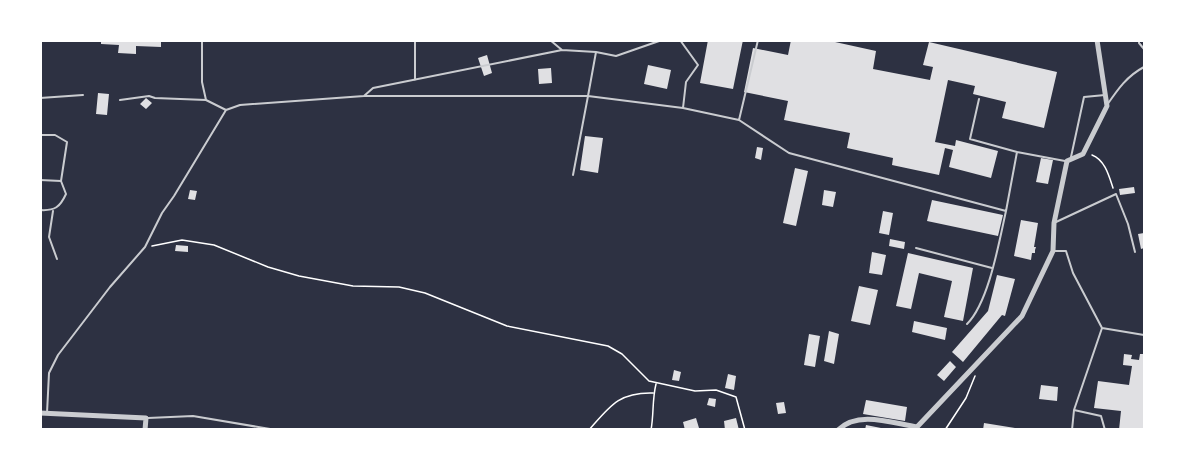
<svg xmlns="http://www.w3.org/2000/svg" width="1185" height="470" viewBox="0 0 1185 470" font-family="'Sofia Sans Condensed',sans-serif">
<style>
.building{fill:#e0e0e3}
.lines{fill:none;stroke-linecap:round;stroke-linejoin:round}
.path{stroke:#fff;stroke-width:1.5}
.service{stroke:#caccd0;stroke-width:2}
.minor{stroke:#caccd0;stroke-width:5}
</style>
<rect width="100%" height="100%" fill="#2d3142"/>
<path class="building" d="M101 40H161V47L136 46V54L118 53 119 45 101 44Z
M708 40H743L733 89 700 83Z
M791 40H826L876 51 873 69 930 80 933 67 923 65 929 42 1057 72 1044 128 1002 118 1006 102 973 94 975 86 948 80 935 142 955 146 956 140 998 151 991 178 949 167 953 150 945 148 939 175 892 165 893 158 847 148 850 133 784 120 788 101 744 92 753 48 788 55Z
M487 55 492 73 484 76 478 58Z
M648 65 671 70 667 89 644 84Z
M551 68 552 83 539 84 538 69Z
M98 93 109 94 107 115 96 114Z
M146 98 152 103 146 109 140 104Z
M585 136 603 138 598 173 580 170Z
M757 147 763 148 761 160 755 158Z
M1041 158 1053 160 1048 184 1036 182Z
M795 168 808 171 796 226 783 223Z
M1134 187 1135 193 1120 195 1119 189Z
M190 190 197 191 195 200 188 199Z
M824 190 836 192 833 207 822 205Z
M932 200 1003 215 998 236 927 221Z
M883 211 893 213 889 235 879 233Z
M1021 220 1038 223 1034 247H1036L1035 250V253H1032L1031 260 1014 256Z
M1144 233V248L1141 249 1138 234Z
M890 239 905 242 904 249 889 246Z
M176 245 188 246V252L175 251Z
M872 252 886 255 882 275 869 273Z
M908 253 973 268 963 321 944 317 952 281 919 273 911 309 896 306Z
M997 275 1015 279 1005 316 1002 315 963 362 952 352 988 311Z
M859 286 878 290 870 325 851 321Z
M914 321 947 328 945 340 912 332Z
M829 331 839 334 834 364 824 361Z
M809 334 820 336 815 367 804 365Z
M1124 354 1132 355 1131 359 1139 360 1140 354H1144V430H1119L1121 411 1094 408 1098 381 1129 385 1132 366 1123 365Z
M950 361 956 367 944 381 937 375Z
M674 370 681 372 679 381 672 380Z
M728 374 736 376 734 390 725 388Z
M1041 385 1058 387 1057 401 1039 399Z
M709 398 716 399 715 407 707 405Z
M866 400 907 407 905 421 863 414Z
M784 402 786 413 778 414 776 403Z
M696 418 699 428 685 430 683 422Z
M736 418 739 430H725L724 421Z
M984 423 1015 428V430H983Z
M866 425 881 428V430H865Z"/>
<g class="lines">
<path class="path" d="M1092 155C1105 160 1109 176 1113 188
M152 246 182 240 214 245 268 267 299 276 353 286 399 287 425 293 507 326 608 346 622 354 649 381 695 391 716 390 736 397 745 430
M589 430C610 406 619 392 653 393
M651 430C654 414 652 400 656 384
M945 430 966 398 975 376"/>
<path class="service" d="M202 40V82L206 100
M550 40 562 50
M680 40 698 65 686 82 683 108 739 120 758 40
M1139 40V43L1144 49
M415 80V40
M364 96H588L596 52
M40 98 83 95
M979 99 970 139 1017 152
M120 100 149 96 155 98 206 100 226 110
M1107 105C1118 89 1127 76 1144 67
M739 120 789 153 1006 211 1017 152 1065 161
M40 135H55L67 142 61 181
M1071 157 1084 97 1105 95
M573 175 588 96 683 108
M40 180 61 181 66 194C60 207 55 211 40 210
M53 211 49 237 57 259
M1056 222 1116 194 1128 224 1135 252
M916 248 992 268
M1053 251H1066L1073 273 1102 328 1074 410 1072 430
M967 324C989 302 999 242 1006 211
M1102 328 1144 335
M1074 410 1101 416 1105 430
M47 413 49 373 58 355 110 287 145 247 162 213 174 196 226 110 240 105 364 96 373 88 562 50 596 52 616 56 662 40
M148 418 193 416 276 430"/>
<path class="minor" d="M40 413 146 418 145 430
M838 430C858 410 892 423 917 427L1022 316 1053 251 1054 223 1067 161 1083 154 1107 106 1097 40"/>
</g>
<rect width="1185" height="470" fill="none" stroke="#ffffff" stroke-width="84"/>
</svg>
